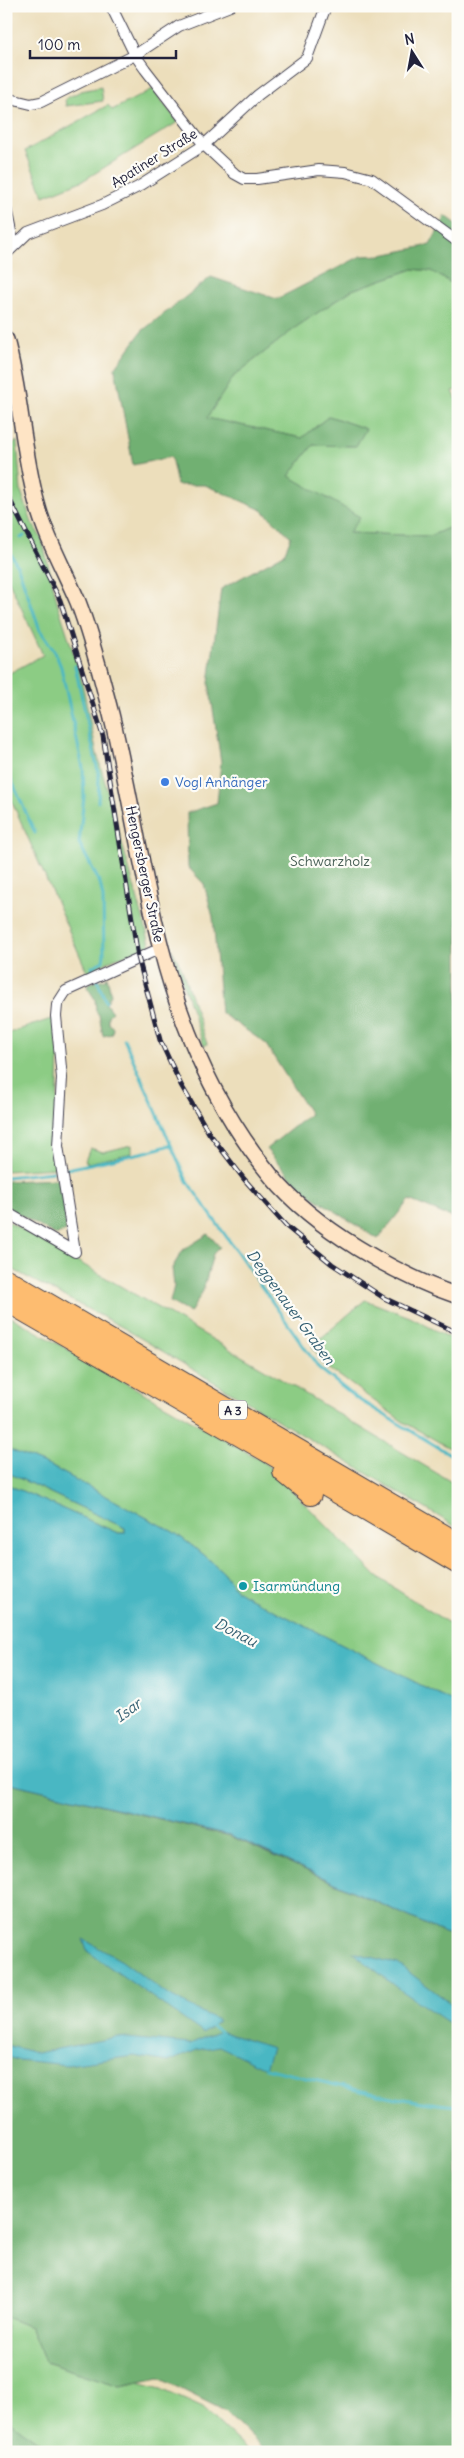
<svg xmlns="http://www.w3.org/2000/svg" width="464" height="2458" viewBox="0 0 464 2458" font-family="Delius,sans-serif">
<style>
.green{fill:#8ccc84;stroke:#577760}
.forest{fill:#71b072;stroke:#4a6956}
.water{fill:#49b7c3;stroke:#366c7f}
.lines{fill:none;stroke-linecap:round;stroke-linejoin:round}
.stream{stroke:#49b7c3;stroke-width:3}
.minor-casing{stroke:#403e4e;stroke-width:12}
.secondary-casing{stroke:#403e4e;stroke-width:18}
.motorway-casing{stroke:#403e4e;stroke-width:22}
.minor{stroke:#fff;stroke-width:10}
.secondary{stroke:#fee4c5;stroke-width:15}
.motorway{stroke:#fdbc6f;stroke-width:20}
.rail-casing{stroke:#22223b;stroke-width:5}
.rail{stroke:#fdfcf7;stroke-width:3;stroke-dasharray:9;stroke-linecap:butt}
.shop-dot{fill:#3f7fe0;stroke:#fdfcf7;stroke-width:2}
.culture-dot{fill:#0f9aa8;stroke:#fdfcf7;stroke-width:2}
.labels{text-anchor:middle;dominant-baseline:central;stroke-width:4.5;stroke-linejoin:round;paint-order:stroke}
.shield{fill:#fdfcf7;stroke:#646373;stroke-width:1}
.shield-label{font-size:12px;font-weight:bold;fill:#22223b}
.street-label{font-size:14px;fill:#22223b;stroke:#fdfcf7}
.shop-label{font-size:14px;fill:#366cbe;stroke:#fdfcf7;text-anchor:start}
.park-label{font-size:14px;fill:#475e55;stroke:#fdfcf7}
.culture-label{font-size:14px;fill:#0d838f;stroke:#fdfcf7;text-anchor:start}
.water-label{font-size:15px;font-style:italic;fill:#325e71;stroke:#fdfcf7}
</style>
<rect width="100%" height="100%" fill="#fdfcf7"/>
<filter id="ink" filterUnits="userSpaceOnUse"><feTurbulence type="fractalNoise" baseFrequency=".02" numOctaves="2"/><feDisplacementMap in="SourceGraphic" scale="10" xChannelSelector="R" yChannelSelector="G"/><feConvolveMatrix kernelMatrix="1 2 1 2 8 2 1 2 1" color-interpolation-filters="sRGB"/></filter>
<filter id="wash" filterUnits="userSpaceOnUse"><feTurbulence type="fractalNoise" baseFrequency=".0096" numOctaves="4" result="noise"/><feDisplacementMap in="SourceGraphic" scale="20" xChannelSelector="R" yChannelSelector="G"/><feGaussianBlur stdDeviation="1.12" result="paint"/><feColorMatrix in="noise" values="0 0 0 0 0 0 0 0 0 0 0 0 0 0 0 0 0 1.4 0 .05"/><feComposite in="paint" operator="in"/></filter>
<g filter="url(#wash)">
<rect width="100%" height="100%" fill="#ecdebb"/>
<path class="green" d="M101 87 103 101 66 106 65 99 81 91Z
M153 89 178 122 84 180 44 196 25 151 108 105 112 110Z
M413 269 431 271 458 287V390L453 391 458 403V524L430 536 348 533 359 517 289 476 313 445 355 446 366 429 329 416 302 438 206 418 234 376 299 325 352 290Z
M17 441 21 491 32 523 42 539 58 605 80 673 97 754 151 947 113 959 88 974 6 788V675L43 655 6 575V449Z
M170 946 181 967 207 1044 204 1046Z
M54 1018 59 1055 55 1168 6 1171V1034Z
M132 1145V1153L88 1163 85 1161 90 1148 103 1152Z
M6 1220 269 1372 458 1486V1528L122 1327 6 1266Z
M365 1300 410 1317 458 1342V1453L402 1421 323 1364 312 1346Z
M6 1314 264 1462 377 1577 458 1629V1704L244 1595 236 1590 223 1572 203 1554 175 1533 52 1467 6 1448Z
M6 1472 125 1528V1533H118L6 1484Z
M6 2317 30 2327 45 2362 120 2386 138 2383 161 2389 203 2408 249 2452H62L36 2441 6 2418Z"/>
<path class="forest" d="M446 216 458 225V287L431 271 413 269 352 290 299 325 234 376 207 418 302 438 329 416 366 429 356 446 313 445 289 476 360 517 349 533 430 536 458 524V1220L409 1200 378 1239 301 1189 266 1149 310 1114 265 1043 221 1013 213 917 204 884 188 867 187 813 217 803 221 762 209 683 221 589 284 554 291 537 262 510 205 485H177L171 457 133 465 115 368 142 331 211 277 277 299 361 256 382 255 430 245Z
M107 976 111 994 106 1004 112 1012 108 1016V1022L113 1028 112 1034 103 1036 99 1015 96 1011 95 999 87 987 89 983 106 979Z
M58 1179 65 1203 66 1231 55 1235 6 1207V1181Z
M208 1234 220 1247 213 1254 203 1291 190 1313 170 1302 174 1286 172 1268 183 1250Z
M6 1782 230 1836 458 1939V2452H267L225 2411 159 2378 120 2386 45 2362 30 2327 6 2317Z
M6 2418 36 2441 62 2452H6Z"/>
<path class="water" d="M6 1448 52 1467 175 1533 203 1554 223 1572 236 1590 244 1595 458 1704V1939L230 1835 6 1782V1484L118 1533H125V1528L6 1472Z
M83 1939 122 1961 168 1995 219 2021 203 2033 87 1951Z
M352 1952 398 1964 458 2009V2029L402 1991Z
M220 2031 272 2048 265 2068 219 2046 197 2050 168 2062 134 2056 67 2065 18 2060 6 2057V2045L37 2053 117 2037 190 2044Z"/>
<g class="lines">
<path class="stream" d="M21 538 24 536
M6 545 18 567 40 630 55 652 61 667 83 768 84 796 79 843 100 883 103 898 104 954 103 961 92 967 106 1002
M75 666 99 776 98 802
M6 768 35 833
M124 1039 187 1181 319 1368 356 1398 458 1459
M67 1169 150 1151 170 1145
M6 1177 53 1172
M212 2026 220 2031
M265 2068C328 2083 393 2101 458 2106"/>
</g>
</g>
<g filter="url(#ink)">
<g class="lines">
<g class="minor-casing">
<path id="minor" d="M111 6 135 55 145 69 204 145 235 174 244 179H257L319 170 345 172 372 179 458 242
M6 98 31 104 41 102 135 55 179 26 230 6
M6 208 14 246
M6 254 28 233 102 205 138 187 204 145 258 95 307 58 326 6
M6 1212 75 1252
M75 1252 58 1146 62 1078 56 1016 57 1005 66 991 161 948"/>
</g>
<g class="secondary-casing">
<path id="secondary" d="M6 340C21 394 22 450 37 504 46 538 64 569 78 602 92 638 101 676 111 714 130 791 141 871 161 948 182 1030 218 1112 272 1177 314 1228 396 1275 458 1296"/>
</g>
<g class="motorway-casing">
<path id="motorway" d="M6 1279 458 1543
M6 1301 266 1451 458 1564
M283 1472 311 1495"/>
</g>
<use href="#minor" class="minor"/>
<use href="#secondary" class="secondary"/>
<use href="#motorway" class="motorway"/>
<g class="rail-casing">
<path id="rail" d="M6 492 60 600 103 736 138 957 160 1040 181 1085 209 1133 244 1179 286 1226 332 1264 384 1298 458 1333"/>
</g>
<use href="#rail" class="rail"/>
</g>
</g>
<circle class="shop-dot" cx="165" cy="782" r="5"/>
<circle class="culture-dot" cx="243" cy="1586" r="5"/>
<g class="labels">
<rect class="shield" x="219" y="1400.5" width="28" height="19" rx="4"/>
<g class="shield-label">
<text x="233" y="1410">A 3</text>
</g>
<g class="street-label">
<text transform="translate(154 158) rotate(-32)">Apatiner Straße</text>
<text transform="translate(145 874) rotate(78)">Hengersberger Straße</text>
</g>
<g class="shop-label">
<text x="175" y="782">Vogl Anhänger</text>
</g>
<g class="park-label">
<text x="330" y="861">Schwarzholz</text>
</g>
<g class="culture-label">
<text x="253" y="1586">Isarmündung</text>
</g>
<g class="water-label">
<text transform="translate(291 1307) rotate(54)">Deggenauer Graben</text>
<text transform="translate(236 1632) rotate(27)">Donau</text>
<text transform="translate(128 1710) rotate(-37)">Isar</text>
</g>
</g>
<rect width="464" height="2458" fill="none" stroke="#fdfcf7" stroke-width="25"/>
<g transform="translate(412 52) rotate(349)" stroke="#fdfcf7" stroke-width="4" paint-order="stroke">
<path d="M0-4L9 19L0 12L-9 19Z" fill="#22223b"/>
<text y="-8" font-size="14" font-weight="bold" text-anchor="middle" fill="#22223b">N</text>
</g>
<path d="M30 50v8h146v-8" fill="none" stroke="#22223b" stroke-width="2.5"/>
<text x="38" y="50" font-size="15" fill="#22223b" stroke="#fdfcf7" stroke-width="4" paint-order="stroke">100 m</text>
</svg>
